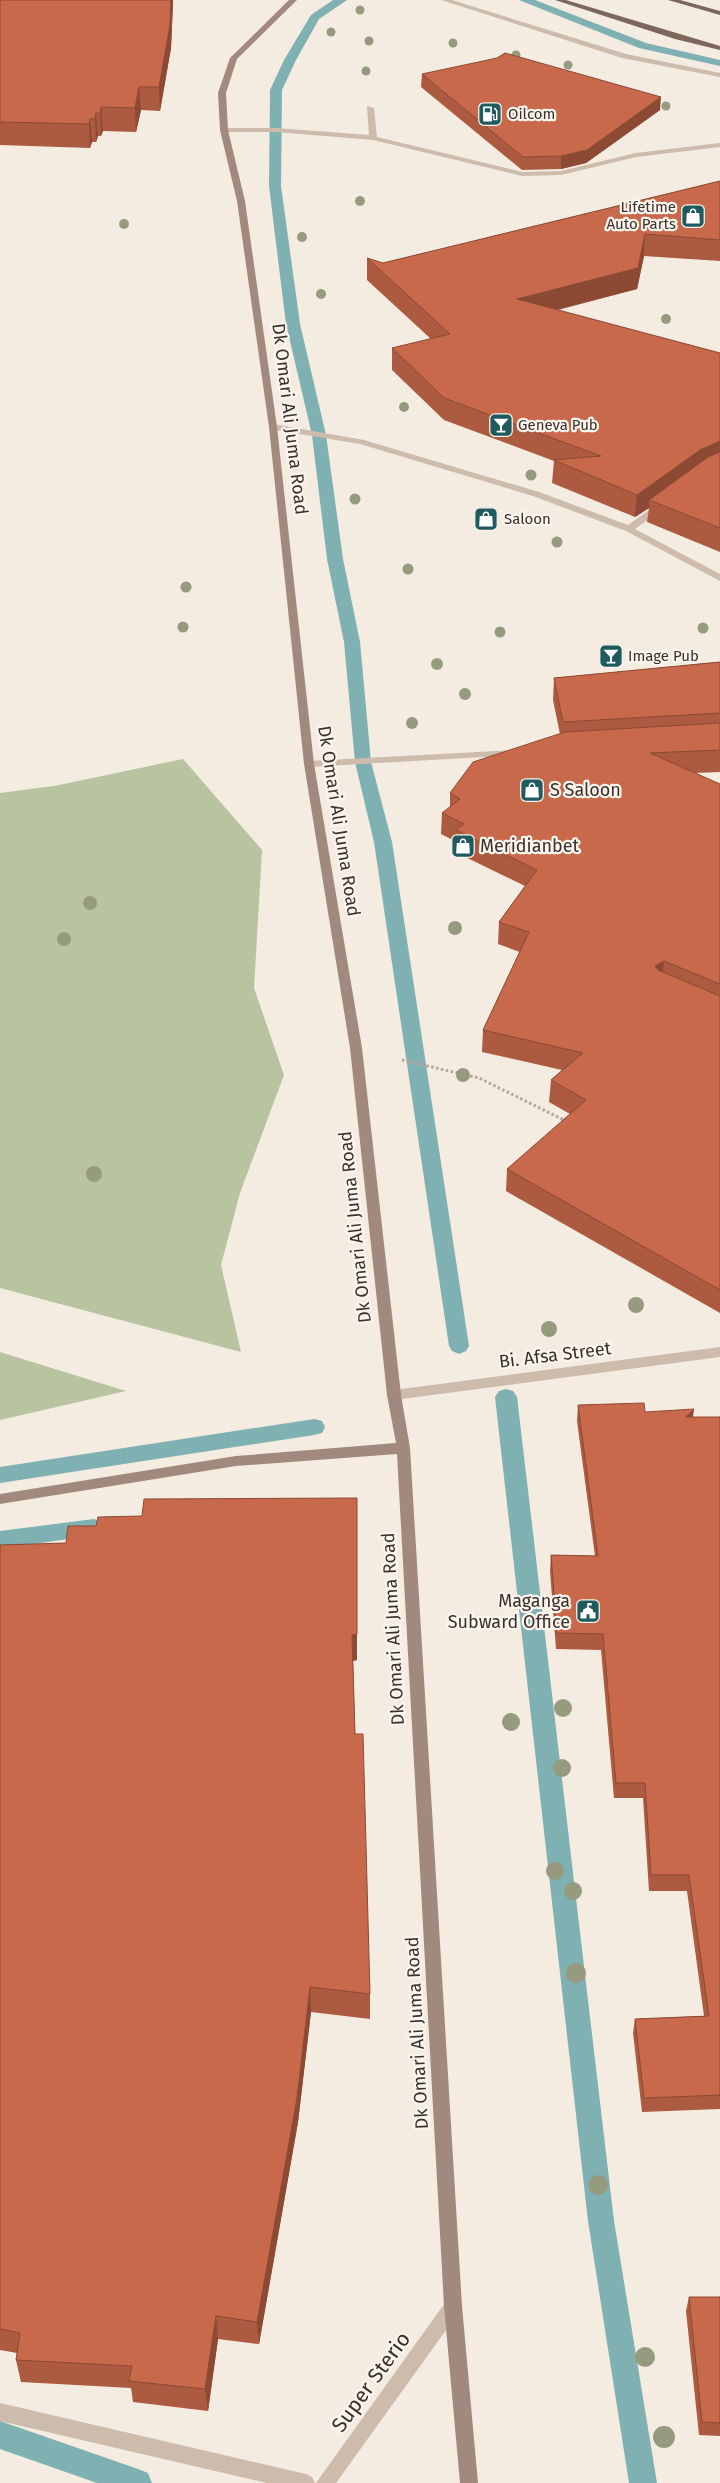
<svg xmlns="http://www.w3.org/2000/svg" width="720" height="2483" viewBox="0 0 720 2483" font-family="'Fira Sans',sans-serif">
<style>
.green{fill:#b8c4a0}
.lines{fill:none;stroke-linecap:round;stroke-linejoin:round}
.stream{fill:#7fb0b2;fill-rule:evenodd}
.path{stroke:#b9a596;stroke-width:3;stroke-dasharray:2.5 2.5;stroke-linecap:butt}
.lane{fill:#cdbbac;fill-rule:evenodd}
.street{fill:#cdbbac;fill-rule:evenodd}
.secondary{fill:#a18a7d;fill-rule:evenodd}
.primary{fill:#7d675c;fill-rule:evenodd}
.tree{fill:#969b7f}
.wall{fill:#ac5a40}
.shaded-wall{fill:#8c4a34}
.building{fill:#c8694b;stroke:#8c4a34}
.labels{text-anchor:middle;dominant-baseline:central;stroke-width:4.5;stroke-linejoin:round;paint-order:stroke}
.far-poi-label{font-size:15px;fill:#3b302b;stroke:#fbf5ee;text-anchor:start}
.street-label{font-size:18px;fill:#3b302b;stroke:#fbf5ee}
.poi-label{font-size:18px;fill:#3b302b;stroke:#fbf5ee;text-anchor:start}
.near-street-label{font-size:21px;fill:#3b302b;stroke:#fbf5ee}
</style>
<rect width="100%" height="100%" fill="#f4ebe1"/>
<path class="green" d="M183 759 262 850 254 988 284 1075 240 1193 221 1265 241 1352 0 1288V793L54 786Z
M0 1352 126 1391 0 1420Z"/>
<g class="lines">
<path class="stream" d="M333 0H347L319 19 296 60 282 90 281 186 300 324 326 435 343 559 360 642 371 762 392 842 469 1346 466 1351 459 1354 452 1351 449 1346 374 842 355 762 344 642 327 559 312 435 286 324 269 186 270 90 284 60 311 15Z
M519 0H535L646 43 720 60V66L639 48Z
M506 1389 513 1391 517 1397 614 2221 657 2483H629L588 2221 495 1397 499 1391Z
M314 1419 322 1421 325 1427 322 1433 314 1435 0 1483V1467Z
M94 1519 102 1522 105 1528 102 1534 0 1549V1531Z
M0 2421 138 2469 148 2473 152 2483H97L0 2449Z"/>
<path class="path" d="M402 1060 479 1078 566 1121"/>
<path class="lane" d="M441 0H452L626 54 720 73V77L622 58Z
M367 106 374 108 377 137 522 172 561 171 636 153 720 143V147L636 157 561 175 522 176 373 140 276 132H224L220 130 224 128H276L369 135Z"/>
<path class="street" d="M273 424 364 440 539 492 628 525 658 504H664V508L635 529 720 574V581L626 531 533 496 360 444 270 429 269 427Z
M513 750 517 751V755L309 767 304 764 309 761Z
M720 1347V1357L394 1400 389 1399 387 1395 389 1391 394 1390Z
M453 2297 459 2300 462 2306 459 2312 336 2483H316L447 2300Z
M0 2403 306 2474 312 2477 315 2483H267L0 2421Z"/>
<path class="secondary" d="M289 0H297L237 59 226 93 228 130 245 201 277 427 314 764 362 1048 401 1395 410 1448 462 2306 478 2483H460L444 2306 397 1454 236 1466 0 1504V1494L236 1456 396 1443 387 1395 350 1048 304 764 269 427 237 201 220 130 218 93 230 58Z"/>
<path class="primary" d="M555 0H566L720 46V50L675 39Z
M668 0H680L720 11V15Z"/>
</g>
<g class="tree">
<circle cx="360" cy="10" r="4.5"/>
<circle cx="331" cy="32" r="4.5"/>
<circle cx="369" cy="41" r="4.5"/>
<circle cx="453" cy="43" r="4.5"/>
<circle cx="516" cy="55" r="4.5"/>
<circle cx="568" cy="65" r="4.5"/>
<circle cx="366" cy="71" r="4.5"/>
<circle cx="666" cy="106" r="4.5"/>
<circle cx="360" cy="201" r="5"/>
<circle cx="124" cy="224" r="5"/>
<circle cx="302" cy="237" r="5"/>
<circle cx="321" cy="294" r="5"/>
<circle cx="666" cy="319" r="5"/>
<circle cx="404" cy="407" r="5"/>
<circle cx="531" cy="475" r="5.5"/>
<circle cx="355" cy="499" r="5.5"/>
<circle cx="557" cy="542" r="5.5"/>
<circle cx="408" cy="569" r="5.5"/>
<circle cx="186" cy="587" r="5.5"/>
<circle cx="183" cy="627" r="5.5"/>
<circle cx="703" cy="628" r="5.5"/>
<circle cx="500" cy="632" r="5.5"/>
<circle cx="437" cy="664" r="6"/>
<circle cx="465" cy="694" r="6"/>
<circle cx="412" cy="723" r="6"/>
<circle cx="90" cy="903" r="7"/>
<circle cx="455" cy="928" r="7"/>
<circle cx="64" cy="939" r="7"/>
<circle cx="463" cy="1075" r="7"/>
<circle cx="94" cy="1174" r="8"/>
<circle cx="636" cy="1305" r="8"/>
<circle cx="549" cy="1329" r="8"/>
<circle cx="563" cy="1708" r="9"/>
<circle cx="511" cy="1722" r="9"/>
<circle cx="562" cy="1768" r="9"/>
<circle cx="555" cy="1871" r="9"/>
<circle cx="573" cy="1891" r="9"/>
<circle cx="576" cy="1973" r="10"/>
<circle cx="598" cy="2185" r="10"/>
<circle cx="645" cy="2357" r="10"/>
<circle cx="664" cy="2437" r="11"/>
</g>
<path class="wall" d="M0 0H173L171 48 160 111 141 110 136 132 103 131 101 136H98L96 142H92L90 148 0 145Z
M422 74 660 110 586 163 561 169 522 170 421 87Z
M720 181V261L644 256 637 289 558 310 720 353V552L647 522 649 508 635 517 552 483 554 461 444 420 392 370V348L431 339 367 280V258L383 263Z
M720 662V772L694 773 720 784V1313L506 1191 507 1169 570 1114 549 1102 551 1080 562 1070 482 1052 483 1030 520 952 498 944 499 922 525 886 455 852V841L441 834 442 813 450 807V793L560 734 553 700 554 678Z
M578 1405 645 1412 693 1417H720V2109L642 2112 633 2033 635 2019 704 2016 687 1891H649L643 1798H614L601 1650 556 1649 550 1571 551 1555 595 1556 577 1421Z
M0 1545 357 1660 353 1661 355 1734 370 1994V2019L311 2012 298 2122 259 2344 218 2339 208 2411 133 2402 131 2388 21 2382 16 2360 17 2353 0 2350Z
M689 2297H720V2436L699 2435 686 2311Z"/>
<path class="shaded-wall" d="M171 0H173V3L171 48 160 111 159 87Z
M139 87 141 110 136 132 135 108Z
M661 97 660 110 586 163 561 169V156Z
M101 107 103 131 101 136 100 113Z
M96 113 98 136 96 142 95 119Z
M90 119 92 142 90 148 89 124Z
M645 234 644 256 637 289 516 320 517 299Z
M720 441V462L649 500V508L635 517 637 495 700 450Z
M664 961 662 982 655 966Z
M694 1409 692 1425 686 1417Z
M357 1498V1660L352 1661V1635Z
M310 1987 311 2012 298 2122 259 2344 257 2322Z
M216 2316 218 2339 208 2411 205 2389Z"/>
<path class="building" d="M0 0H171L170 25 159 87H139L135 108 101 107 100 113H96L95 119H90L89 124 0 122Z
M505 53 661 97 587 150 561 156 523 157 422 74 497 58Z
M720 181V240L645 234 638 268 517 299 720 353V441L700 450 637 495 554 460 601 456 444 398 392 348 450 334 367 258 383 263Z
M720 452V528L649 500 708 457Z
M720 662V713L563 722 554 678Z
M720 723V750L650 753 720 784V984L664 961 655 966 658 970 720 996V1290L507 1169 586 1100 551 1080 583 1053 483 1030 529 932 499 922 537 870 456 830 464 824 442 813 460 799 450 793 473 762 565 732Z
M644 1403 645 1412 694 1409 686 1417H720V2095L644 2098 635 2019 709 2016 689 1875H651L645 1783H616L603 1634 557 1633 551 1555 598 1556 578 1405Z
M357 1498V1634L352 1635 355 1734H363L370 1994 310 1987 297 2098 257 2322 216 2316 205 2389 129 2381 132 2366 16 2360 20 2333 0 2329V1545L66 1543 68 1526H96L98 1517 142 1516 144 1499Z
M689 2297H720V2423L702 2422Z"/>
<defs>
<g id="fuel-square" transform="scale(1.25)"><rect x="-9" y="-9" width="18" height="18" rx="4" fill="#1f5a5e" stroke="#fbf5ee"/><path d="M-5.5-6h7V0h2V4h1.3V-2.5L3-4.5l.8-.8L6-3V5H2.5V1h-1V6h-7ZM-4.2-4.7v3.2H.2V-4.7Z" fill="#fff"/></g>
<g id="shop-square" transform="scale(1.25)"><rect x="-9" y="-9" width="18" height="18" rx="4" fill="#1f5a5e" stroke="#fbf5ee"/><path d="M-5-2.5h2.3a2.7 3.5 0 0 1 5.4 0H5L5.5 6h-11ZM-1.5-2.5h3a1.5 2.3 0 0 0-3 0Z" fill="#fff"/></g>
<g id="bar-square" transform="scale(1.25)"><rect x="-9" y="-9" width="18" height="18" rx="4" fill="#1f5a5e" stroke="#fbf5ee"/><path d="M-6-5H6L.8 .8V4.5H3.5V6h-7V4.5H-.8V.8Z" fill="#fff"/></g>
<g id="civic-square" transform="scale(1.25)"><rect x="-9" y="-9" width="18" height="18" rx="4" fill="#1f5a5e" stroke="#fbf5ee"/><path d="M-.6-6.5H3V-4.5H.6V-3L4-1V1h2V6H-6V1h2V-1L-.6-3ZM-1.2 2.5V6h2.4V2.5Z" fill="#fff"/></g>
</defs>
<g fill-rule="evenodd">
<use href="#fuel-square" x="490" y="114"/>
<use href="#shop-square" x="693" y="216"/>
<use href="#bar-square" x="501" y="425"/>
<use href="#shop-square" x="486" y="519"/>
<use href="#bar-square" x="611" y="656"/>
<use href="#shop-square" x="532" y="790"/>
<use href="#shop-square" x="463" y="846"/>
<use href="#civic-square" x="588" y="1611"/>
</g>
<g class="labels">
<g class="far-poi-label">
<text x="508" y="114">Oilcom</text>
<text x="676" y="207" text-anchor="end">Lifetime<tspan x="676" dy="17">Auto Parts</tspan></text>
<text x="518" y="425">Geneva Pub</text>
<text x="504" y="519">Saloon</text>
<text x="628" y="656">Image Pub</text>
</g>
<g class="street-label">
<text transform="translate(290 419) rotate(83)">Dk Omari Ali Juma Road</text>
<text transform="translate(339 821) rotate(81)">Dk Omari Ali Juma Road</text>
<text transform="translate(355 1227) rotate(-96)">Dk Omari Ali Juma Road</text>
<text transform="translate(555 1355) rotate(-7)">Bi. Afsa Street</text>
<text transform="translate(393 1629) rotate(-93)">Dk Omari Ali Juma Road</text>
<text transform="translate(417 2033) rotate(-93)">Dk Omari Ali Juma Road</text>
</g>
<g class="poi-label">
<text x="550" y="790">S Saloon</text>
<text x="480" y="846">Meridianbet</text>
<text x="570" y="1601" text-anchor="end">Maganga<tspan x="570" dy="21">Subward Office</tspan></text>
</g>
<g class="near-street-label">
<text transform="translate(371 2382) rotate(-54)">Super Sterio</text>
</g>
</g>
</svg>
